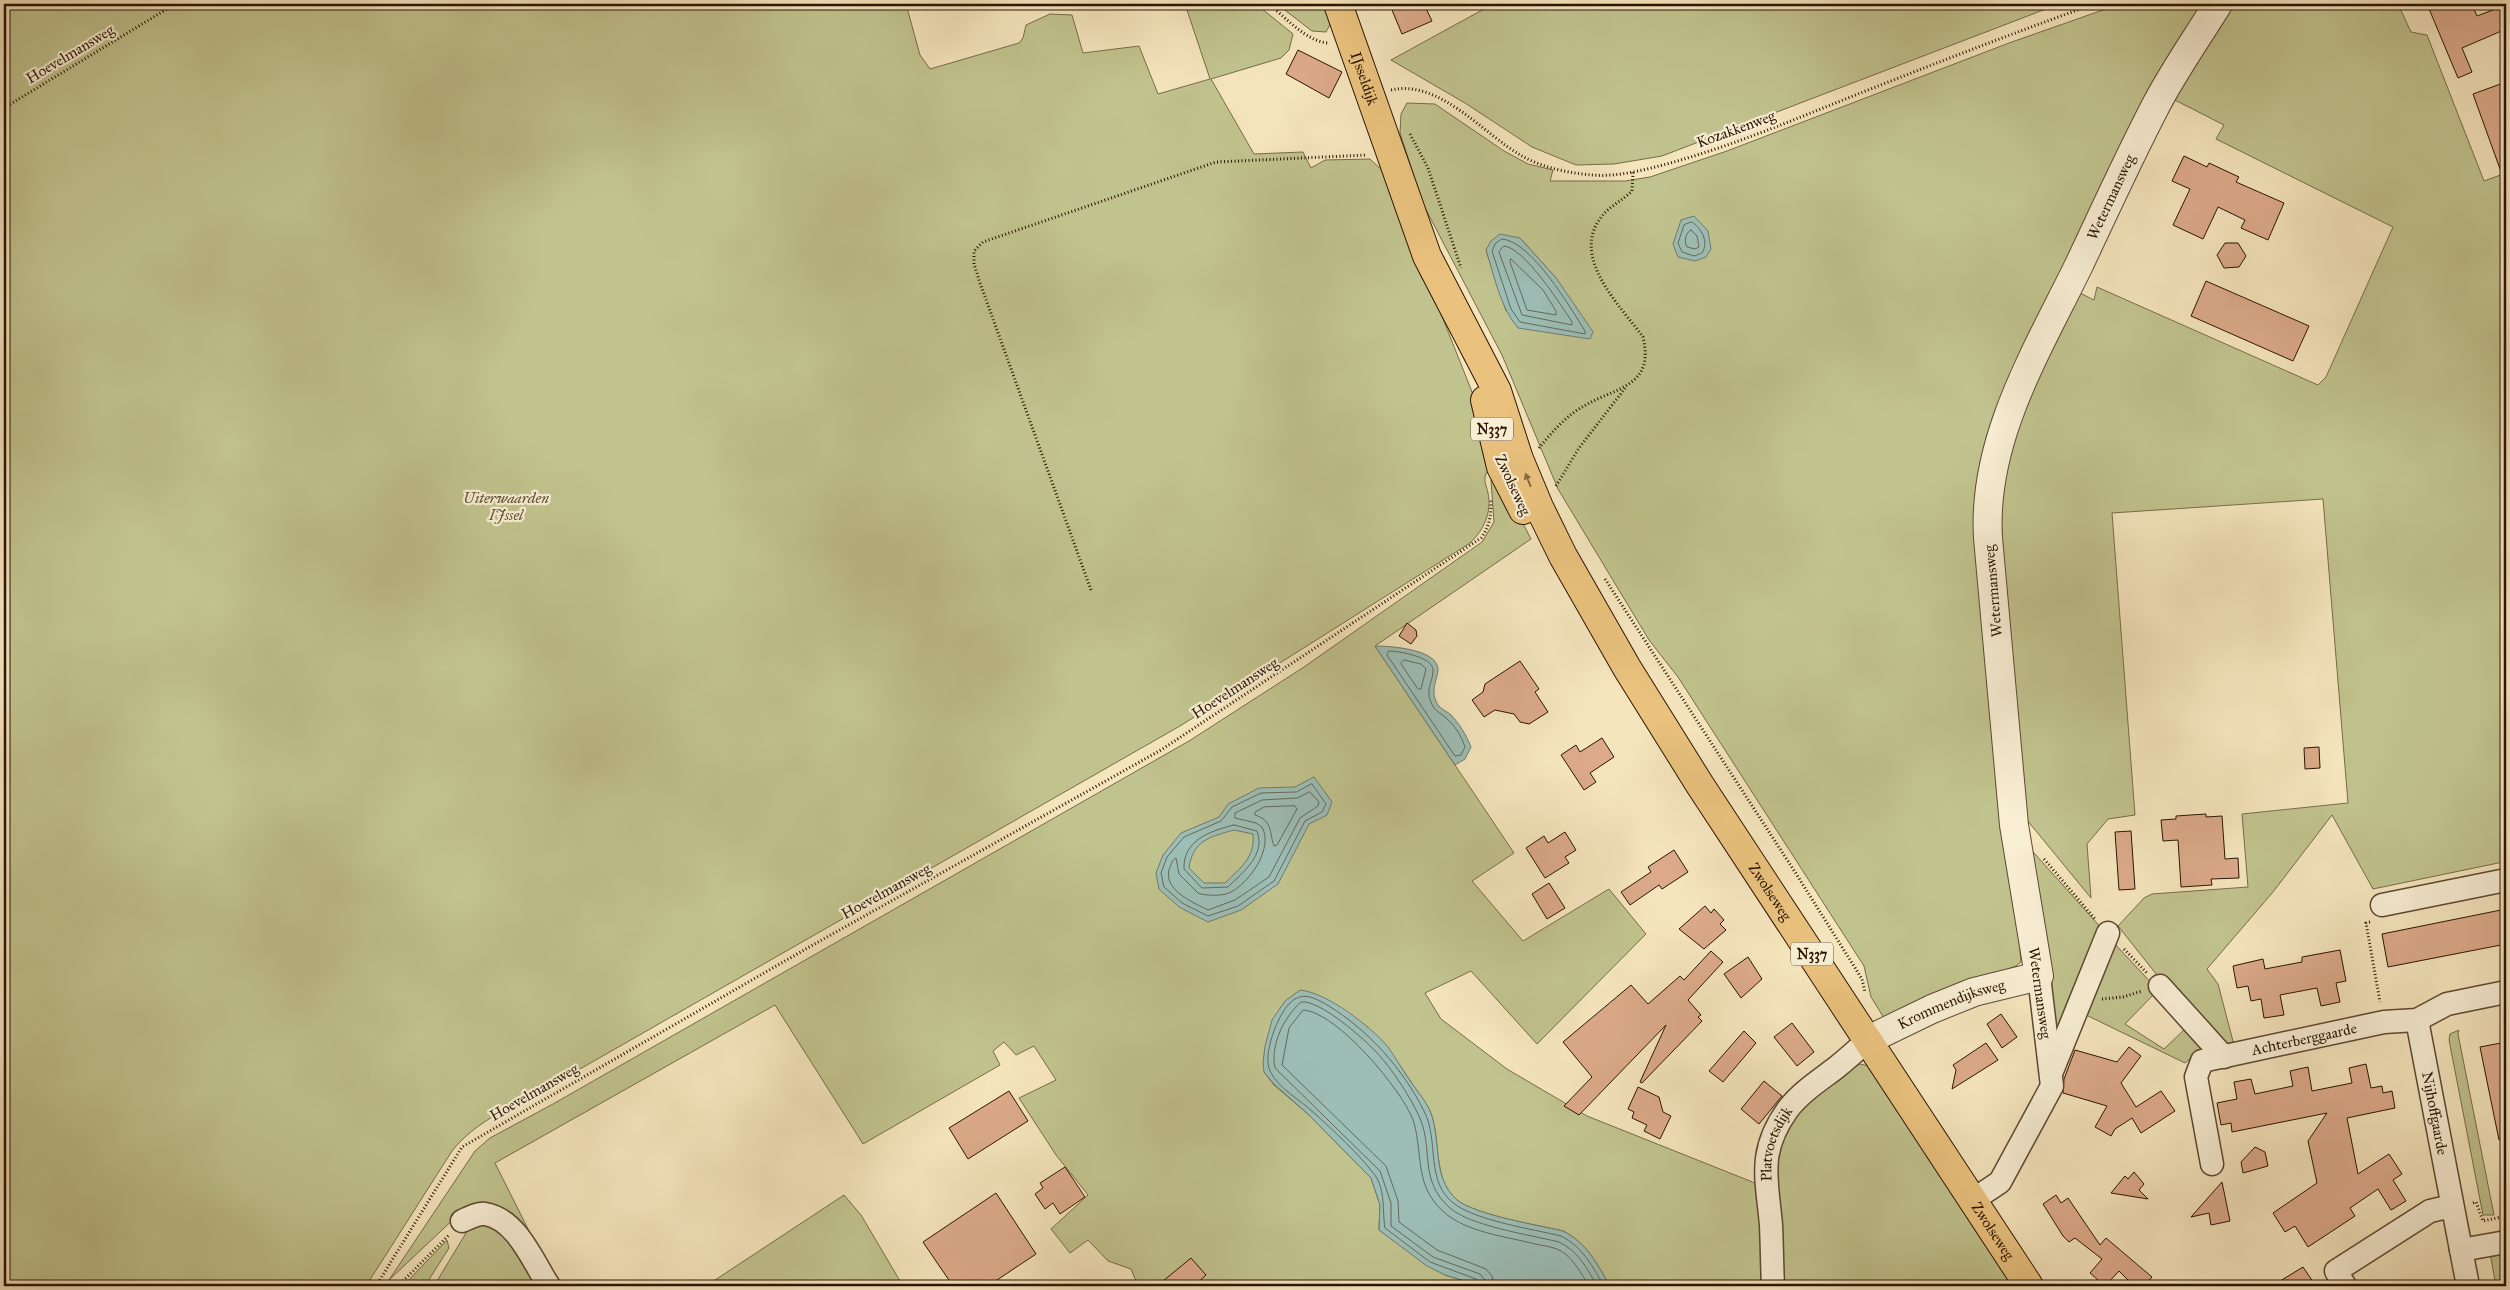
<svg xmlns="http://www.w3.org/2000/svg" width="2510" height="1290" viewBox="0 0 2510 1290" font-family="'IM FELL Great Primer',serif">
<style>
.green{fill:#c1c38e;stroke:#766c48;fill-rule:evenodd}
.water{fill:#9dbeb6;stroke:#6f7a6e;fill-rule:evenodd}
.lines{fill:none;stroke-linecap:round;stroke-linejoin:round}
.shore{stroke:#64695c;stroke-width:1}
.building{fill:#dcaa8a;stroke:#2b1402}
.minor-casing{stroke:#5e4831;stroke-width:25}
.tertiary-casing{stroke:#5e4831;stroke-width:30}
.primary-casing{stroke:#2b1402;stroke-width:30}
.path{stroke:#2b1402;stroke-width:3;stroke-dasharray:1 2.5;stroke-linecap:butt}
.minor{stroke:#f8eed4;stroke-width:22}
.tertiary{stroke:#f8eed4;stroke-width:28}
.primary{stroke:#eac27e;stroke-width:28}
.oneway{fill:#8a6b40}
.labels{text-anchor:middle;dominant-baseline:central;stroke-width:4.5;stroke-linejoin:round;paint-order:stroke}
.shield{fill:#f8eed4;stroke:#685541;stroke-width:1}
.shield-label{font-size:14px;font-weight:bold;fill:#2b1402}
.street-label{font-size:15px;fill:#2b1402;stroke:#f8eed4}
.park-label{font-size:15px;font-style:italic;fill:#605133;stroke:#f8eed4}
</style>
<rect width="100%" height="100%" fill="#f5e5bd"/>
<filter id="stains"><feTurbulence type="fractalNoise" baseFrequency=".004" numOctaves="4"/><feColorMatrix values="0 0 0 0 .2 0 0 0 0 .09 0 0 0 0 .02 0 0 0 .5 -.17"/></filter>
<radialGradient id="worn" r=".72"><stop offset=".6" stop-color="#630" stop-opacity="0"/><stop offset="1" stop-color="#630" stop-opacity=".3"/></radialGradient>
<path class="green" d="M4 4H906L920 55 930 69 1019 43 1023 38 1026 25 1050 14 1072 15 1083 53 1139 46 1158 94 1210 79 1185 4H1256L1293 34 1289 50 1281 58 1211 79 1254 154 1303 152 1311 168 1325 160 1370 159 1385 173 1486 427 1494 465C1491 468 1487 471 1486 474 1483 479 1487 488 1488 493 1492 512 1484 530 1470 543L1180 726 545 1089C511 1107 476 1121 452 1151L366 1286H4Z
M1277 4H1326L1332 21 1326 32 1312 31Z
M1493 4H2059L1662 156 1614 164 1576 165 1532 147 1465 103 1391 60Z
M2120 4H2211L2003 408 1996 697 2021 962 2016 966 1975 981 1887 1023 1871 997 1864 966 1678 677 1649 640 1558 489 1502 355 1423 204 1400 133 1401 114 1407 103 1435 104 1504 151 1528 164 1553 170 1550 181H1625L1650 177 1727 151 2009 43ZM1520 238 1557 279 1506 311 1486 250Z
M2227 4H2398L2411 32 2427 35 2484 181 2506 173V875L2503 862 2373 889 2332 815 2273 892 2207 969 2218 984 2234 1045 2226 1044 2164 984 2118 926 2144 898 2152 894 2248 887 2242 814 2348 803 2323 499 2112 513 2135 815 2108 819 2087 844 2091 898 2022 814 2000 507 2010 439 2076 291 2094 300 2097 287 2318 385 2326 377 2393 227 2216 139 2224 125 2169 97Z
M1497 473 1531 539 1375 646 1514 853 1472 881 1523 941 1609 889 1646 934 1537 1044 1471 971 1425 993 1441 1019 1507 1069 1587 1116 1755 1183 1765 1239 1767 1286H1610C1597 1264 1587 1243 1563 1231 1537 1225 1476 1215 1457 1200 1431 1177 1442 1140 1430 1111 1426 1103 1420 1095 1415 1088 1398 1062 1386 1045 1363 1023L1264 1072 1274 1085 1309 1115 1371 1178 1380 1205 1379 1230 1445 1275 1482 1286H1138L1131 1269 1108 1261 1088 1240 1070 1253 1051 1229 1088 1195 1056 1155 1019 1098 1056 1080 1034 1046 1016 1055 1004 1042 993 1051 1000 1065 863 1144 775 1005 495 1163 531 1235 459 1214 389 1280 475 1151 490 1138 553 1104 1189 741 1304 667 1482 542 1494 522 1491 480Z
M2026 844 2104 931 2053 1037Z
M2111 940 2158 990 2125 1024 2164 1049 2187 1027 2208 1050 2193 1056 2185 1063 2082 1013Z
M2459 1030 2458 1034 2494 1215H2483L2449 1040 2450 1034Z
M1860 1064 1869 1066 2017 1286H1779L1774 1156 1797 1112 1843 1074Z
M844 1195 861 1215 903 1286H706Z
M480 1222 503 1228 543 1286H434L469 1228Z
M447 1240 449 1248 425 1286H403Z
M2504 1249 2506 1286H2496L2490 1253Z"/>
<path class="water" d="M1694 216 1708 231 1711 249 1706 257 1695 261 1678 257 1673 244 1681 220Z
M1500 234 1520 238 1557 279 1593 332 1590 339 1518 328C1500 307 1494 275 1486 250L1491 241Z
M1375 646C1390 646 1440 649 1438 671 1436 683 1430 692 1438 705 1441 709 1446 711 1450 714 1460 724 1466 735 1471 747L1465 759 1455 765Z
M1314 777 1332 802 1327 815 1309 824 1278 884 1241 910 1208 922 1179 907 1159 889 1156 873 1163 855 1181 833 1219 817 1228 804 1259 788 1295 787ZM1234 830 1253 834C1255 858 1241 867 1225 883H1204L1189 868C1193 840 1210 837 1234 830Z
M1300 990C1328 993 1370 1026 1388 1047 1396 1058 1403 1071 1411 1082 1417 1091 1426 1101 1430 1111 1442 1140 1431 1177 1457 1200 1476 1215 1537 1225 1563 1231 1587 1243 1597 1264 1610 1286H1482L1445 1275 1427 1266 1379 1230 1380 1205 1371 1178 1309 1115 1274 1084 1264 1072 1263 1063 1265 1046 1272 1020 1285 1001Z"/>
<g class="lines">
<path class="shore" d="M1692 222C1702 229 1709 242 1702 253L1694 256 1682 252 1678 243 1684 225Z
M1691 230 1697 236 1699 247 1695 249 1687 247C1684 242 1685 233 1691 230Z
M1502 239C1531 241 1570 307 1585 331V334L1520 322 1511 309 1492 251 1495 244Z
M1504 246C1524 247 1561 305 1572 322V325L1522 315 1499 252Z
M1511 259 1543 290 1556 311V315L1527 310 1510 262Z
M1389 651C1399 651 1433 657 1433 670 1433 684 1423 690 1434 708 1437 712 1442 714 1446 718 1455 726 1461 735 1465 747L1461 755 1455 756 1387 655Z
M1404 660 1421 664 1426 669 1421 689H1418L1401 664Z
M1312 784 1326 804 1322 812 1305 821 1274 881 1238 906 1208 916 1182 903 1164 887 1161 873 1167 857 1184 837 1221 821 1232 807 1261 793 1296 792Z
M1310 792 1319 802 1318 806 1300 818 1269 877 1235 900 1208 910C1192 902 1161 889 1170 867 1172 863 1172 860 1176 858L1179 874 1198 893C1205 896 1222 896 1229 893 1249 884 1274 848 1262 827L1256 823 1235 818V813L1262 800 1297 798Z
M1295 806 1297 809 1277 845 1274 846C1269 832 1273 821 1255 815V812L1264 807Z
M1234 825 1257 831C1266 855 1243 872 1228 887L1202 888 1184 869C1183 840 1210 831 1234 825Z
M1480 1286 1476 1279 1430 1262 1385 1228C1382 1211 1386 1189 1374 1174 1358 1153 1333 1130 1313 1112 1299 1099 1278 1088 1270 1071 1262 1055 1278 1015 1289 1004 1302 990 1315 998 1329 1006 1369 1031 1403 1069 1424 1111 1440 1142 1424 1183 1456 1205 1479 1221 1532 1229 1561 1236 1583 1247 1592 1266 1604 1286
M1486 1286 1485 1280 1480 1274 1433 1257 1391 1226V1203L1380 1171 1275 1068C1270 1045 1284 1017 1301 1002 1319 999 1366 1040 1378 1054 1392 1069 1409 1095 1418 1114 1435 1147 1417 1179 1450 1208 1470 1226 1531 1235 1559 1242 1578 1251 1587 1268 1597 1286
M1494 1286 1492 1276 1486 1269 1437 1250 1399 1222 1398 1201 1386 1166 1282 1065 1289 1028 1303 1010C1337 1012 1402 1090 1413 1120 1422 1147 1416 1177 1433 1200 1455 1232 1501 1235 1535 1244 1545 1246 1556 1247 1564 1253 1575 1261 1582 1275 1589 1286"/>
</g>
<path class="building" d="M1407 4H1424L1432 21 1402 34 1392 10Z
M2427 4H2472L2477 16 2506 5V29L2462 48 2472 72 2458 78Z
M1298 50 1342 72 1329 98 1286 74Z
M2506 82V180H2504L2473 94Z
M2184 156 2207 167 2209 163 2239 177 2236 182 2284 203 2268 240 2241 228 2245 220 2218 207 2203 239 2173 225 2190 189 2172 181Z
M2225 243H2238L2246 256 2239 267 2224 268 2217 255Z
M2206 281 2309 326 2293 361 2191 316Z
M1407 623 1416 630 1417 636 1411 644 1399 636Z
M1520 661 1539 689 1535 692 1548 712 1529 724 1520 722 1514 714 1495 710 1484 717 1472 700 1483 692 1485 684Z
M1602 738 1614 757 1590 773 1596 782 1584 790 1561 755 1576 745 1580 752Z
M2319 747 2320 768 2305 769 2304 748Z
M2206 814V817L2222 816 2225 859 2238 858 2239 878 2211 879 2212 885 2181 887 2178 840 2163 841 2161 820 2176 819V816Z
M2131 831 2135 889 2119 890 2115 832Z
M1565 832 1576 850 1565 857 1569 863 1545 878 1526 848 1544 836 1548 843Z
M1674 850 1688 872 1662 889 1659 885 1630 905 1621 892 1651 872 1648 867Z
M1549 883 1565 908 1547 919 1532 894Z
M1705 906 1711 913 1714 909 1724 920 1720 924 1726 930 1704 949 1679 929Z
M2506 909V944L2388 967 2382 934Z
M2340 950 2346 981 2336 983 2340 1002 2321 1006 2317 988 2280 995 2284 1015 2264 1018 2261 999 2251 1001 2248 986 2237 988 2233 966 2263 959 2265 969 2302 962V957Z
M1711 951 1723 962 1688 1000 1701 1015 1698 1017 1702 1021 1642 1083 1640 1082 1666 1025 1579 1115 1564 1106 1592 1077 1563 1042 1631 985 1648 1004 1680 976 1684 980Z
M1748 957 1762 979 1741 998 1724 974Z
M2001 1014 2017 1037 2002 1048 1987 1024Z
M1792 1023 1814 1052 1797 1066 1774 1037Z
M1744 1031 1756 1043 1723 1082 1709 1071Z
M2506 1042V1140H2499L2480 1047Z
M1986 1043 1998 1060 1952 1089 1956 1070 1953 1065Z
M2129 1047 2141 1056 2121 1083 2136 1107 2161 1091 2175 1111 2141 1133 2132 1118 2115 1129 2111 1136 2095 1127 2107 1106 2063 1093 2064 1079 2075 1050 2117 1062Z
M2366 1064 2371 1088 2382 1086 2383 1093 2392 1091 2395 1108 2347 1118 2358 1174 2389 1154 2402 1174 2393 1180 2406 1201 2391 1210 2378 1189 2350 1208 2355 1216 2308 1247 2295 1226 2285 1232 2273 1213 2317 1183 2308 1141 2327 1113 2232 1132 2231 1123 2221 1125 2217 1103 2237 1099 2234 1082 2251 1079 2255 1094 2293 1086 2290 1071 2308 1067 2312 1091 2352 1083 2349 1068Z
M1764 1081 1782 1096 1759 1124 1741 1109Z
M1638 1087 1659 1097 1663 1112 1671 1116 1660 1139 1644 1131 1647 1125 1632 1118 1634 1112 1628 1109Z
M1009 1091 1028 1121 968 1159 949 1128Z
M2255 1147 2265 1152 2268 1166 2243 1173 2241 1162Z
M1065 1167 1085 1197 1060 1214 1053 1203 1045 1209 1035 1194 1043 1188 1040 1183Z
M2134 1172 2144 1184 2139 1190 2148 1199 2111 1193 2125 1176 2128 1179Z
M2222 1182 2230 1221 2211 1225 2209 1213 2191 1217Z
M996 1193 1036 1254 988 1286H953L923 1242Z
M2056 1195 2061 1203 2068 1198 2100 1245 2106 1238 2152 1277 2144 1286H2134L2119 1271 2105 1286 2090 1273 2102 1259 2075 1238 2069 1242 2063 1236 2043 1204Z
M1191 1258 1206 1275 1194 1286H1157Z
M2303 1267 2316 1286H2272Z"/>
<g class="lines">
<g class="minor-casing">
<g id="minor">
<path d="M2382 905 2506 880"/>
<path d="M2160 986 2224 1057"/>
<path id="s1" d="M2417 1020 2468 1286"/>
<path d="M2052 1071 2108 933"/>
<path id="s2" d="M2212 1164 2196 1077 2202 1061 2384 1022 2417 1020 2447 1004 2506 992"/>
<path d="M1973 1200 2000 1182 2052 1086 2039 976"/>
<path d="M462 1221C469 1218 477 1213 485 1214 517 1219 533 1262 549 1286"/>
<path d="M2461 1250 2506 1242"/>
<path id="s3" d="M1773 1286C1772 1266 1772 1246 1771 1225 1767 1179 1757 1152 1788 1109 1801 1092 1820 1080 1837 1067 1848 1058 1858 1049 1868 1040"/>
<path d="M2345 1286 2336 1271 2430 1211 2452 1206"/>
</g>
</g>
<g class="tertiary-casing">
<g id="tertiary">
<path id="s4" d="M1868 1040 1932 1009 1974 992 2039 976 2014 825 1988 538C1982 440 2037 351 2079 265 2104 212 2128 159 2155 107 2173 72 2197 38 2218 4"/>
</g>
</g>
<g class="primary-casing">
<g id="primary">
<path id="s5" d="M1338 4 1427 256 1497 391 1519 459 1539 507 1563 556 1627 668 1700 785 2029 1286"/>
<path d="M1485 400 1501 467 1523 510"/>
</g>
</g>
<path class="path" d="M1269 4C1286 18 1306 41 1328 43
M1391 90C1440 79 1483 134 1522 156 1543 168 1569 173 1592 175 1616 177 1640 171 1663 165 1723 149 1781 125 1838 102 1923 68 2008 35 2094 4
M4 108 175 4
M1410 134 1428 168 1461 268
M1539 448C1551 433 1567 415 1584 406 1616 387 1655 387 1643 337 1620 305 1569 257 1602 216 1610 206 1623 200 1632 191L1633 172
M1556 486 1579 448 1626 387
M1605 579 1795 872 1862 979 1865 992
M1091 590 980 283 974 264V251L983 242 1216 162 1367 155
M2044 859 2095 919
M2370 922 2366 923 2380 1002
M2124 949 2147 973
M2102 999 2123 997 2142 991
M2473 1203 2476 1202 2483 1221 2506 1216
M376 1286 462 1147 811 946 1161 750 1481 538C1490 526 1491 515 1491 500
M398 1286 449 1235"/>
<use href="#minor" class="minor"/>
<use href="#tertiary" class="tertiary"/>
<use href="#primary" class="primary"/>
</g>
<defs><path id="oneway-solid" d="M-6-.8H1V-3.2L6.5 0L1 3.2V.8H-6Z" transform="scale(1.25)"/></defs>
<use class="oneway" href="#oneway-solid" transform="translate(1528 480) rotate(-112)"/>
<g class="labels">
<g class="shield">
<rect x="1471" y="417.5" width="42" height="23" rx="4"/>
<rect x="1791" y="942.5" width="42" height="23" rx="4"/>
</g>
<g class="shield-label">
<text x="1492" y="429">N337</text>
<text x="1812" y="954">N337</text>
</g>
<g class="street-label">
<text transform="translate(70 54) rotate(-31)">Hoevelmansweg</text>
<text stroke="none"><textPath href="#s5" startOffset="79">IJsseldijk</textPath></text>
<text transform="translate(1736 129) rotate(-20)">Kozakkenweg</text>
<text stroke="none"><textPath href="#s4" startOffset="991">Wetermansweg</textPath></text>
<text transform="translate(1513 485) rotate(65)">Zwolseweg</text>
<text transform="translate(1993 591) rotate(-95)">Wetermansweg</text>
<text transform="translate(1235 688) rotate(-33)">Hoevelmansweg</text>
<text transform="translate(886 891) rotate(-29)">Hoevelmansweg</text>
<text stroke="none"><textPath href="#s5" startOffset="992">Zwolseweg</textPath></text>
<text transform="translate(2040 993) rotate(82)">Wetermansweg</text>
<text stroke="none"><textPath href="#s4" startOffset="91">Krommendijksweg</textPath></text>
<text stroke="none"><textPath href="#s2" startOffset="210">Achterberggaarde</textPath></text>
<text transform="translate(534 1092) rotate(-30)">Hoevelmansweg</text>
<text stroke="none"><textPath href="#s1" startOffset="95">Nijhoffgaarde</textPath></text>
<text stroke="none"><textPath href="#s3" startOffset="144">Platvoetsdijk</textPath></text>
<text stroke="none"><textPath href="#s5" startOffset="1398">Zwolseweg</textPath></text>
</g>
<g class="park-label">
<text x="506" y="498">Uiterwaarden<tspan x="506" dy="17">IJssel</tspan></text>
</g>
</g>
<rect width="2510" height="1290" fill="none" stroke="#f5e5bd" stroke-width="20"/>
<rect x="5" y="5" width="2500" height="1280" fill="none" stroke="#2b1402" stroke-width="2.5"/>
<rect x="10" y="10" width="2490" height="1270" fill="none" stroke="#2b1402"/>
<rect width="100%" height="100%" filter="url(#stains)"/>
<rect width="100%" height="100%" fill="url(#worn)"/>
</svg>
